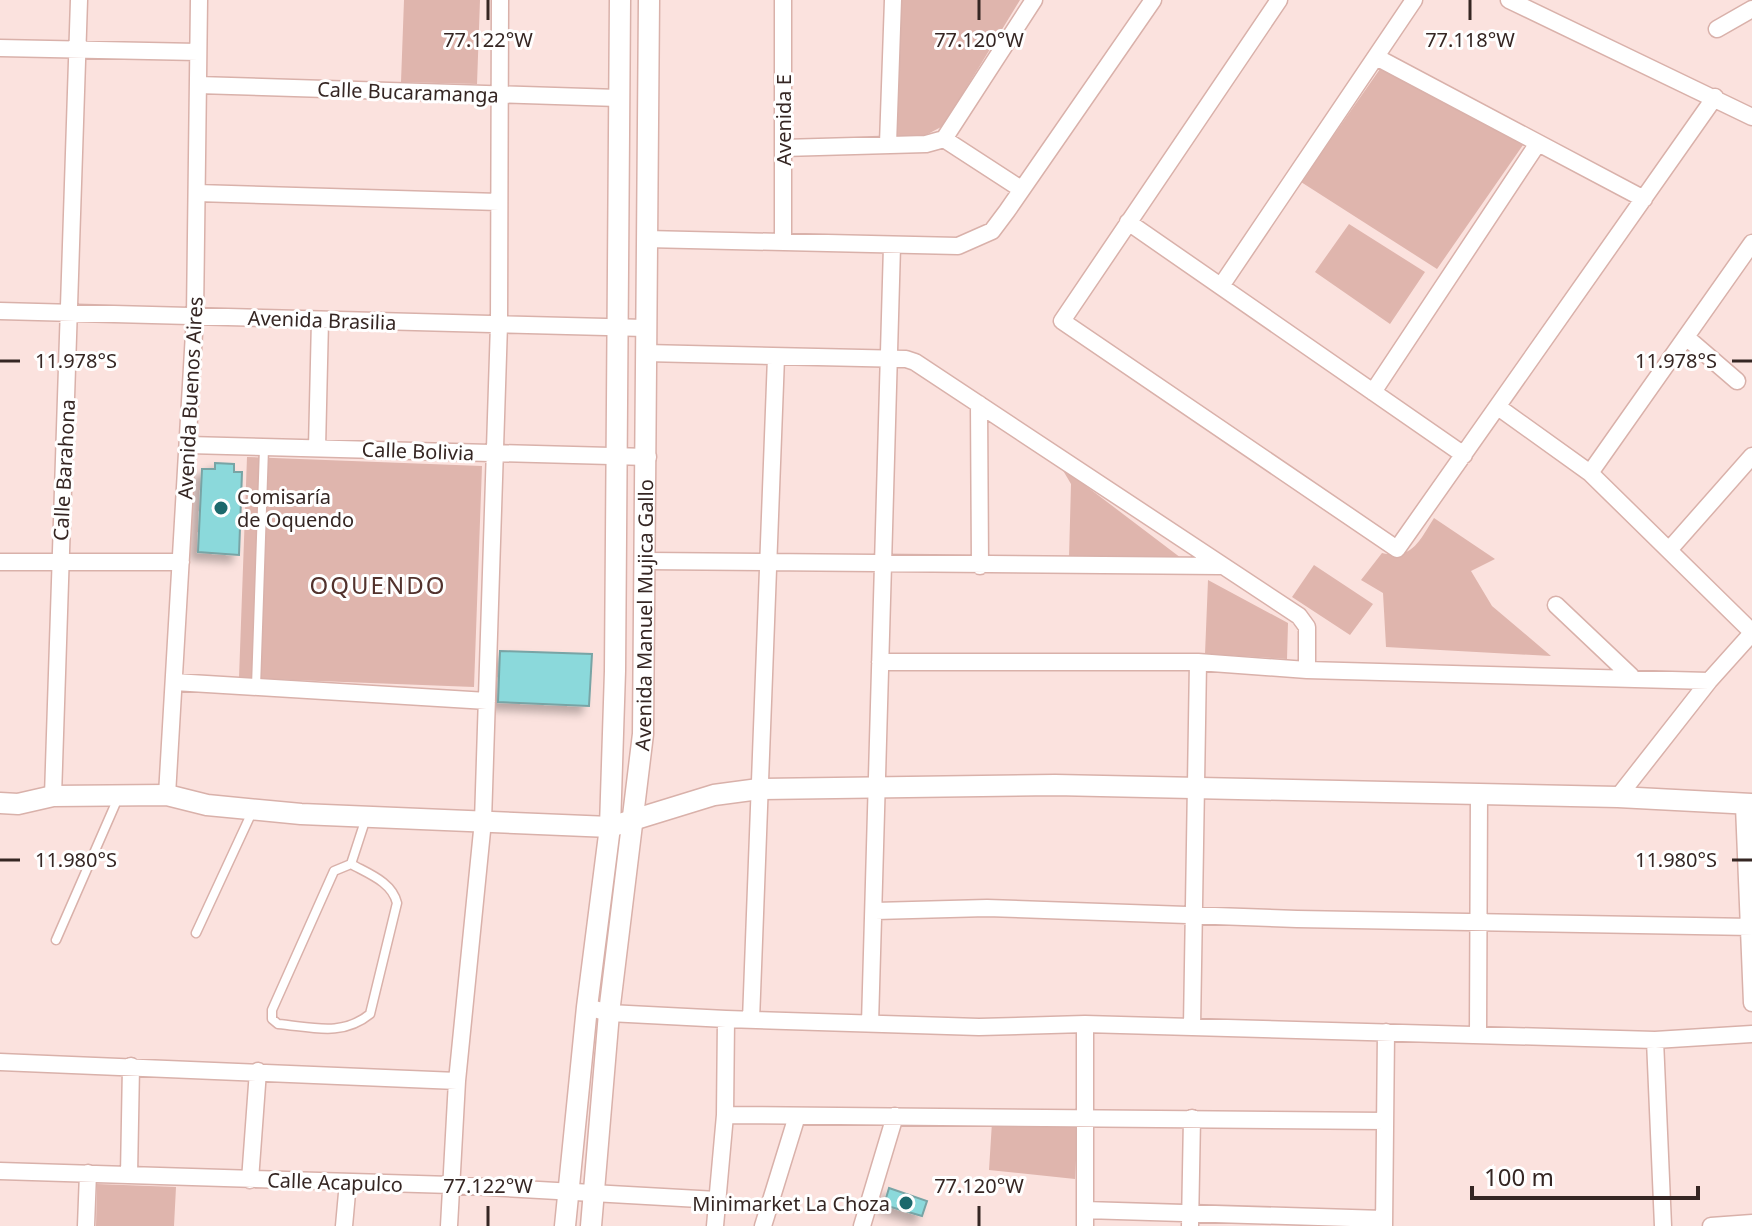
<svg xmlns="http://www.w3.org/2000/svg" width="1752" height="1226" viewBox="0 0 1752 1226" font-family="'Noto Sans',sans-serif">
<style>
.green{fill:#dfb5ad}
.building{fill:#8bd9db;stroke:#78a4a5;stroke-width:2;filter:url(#shadow)}
.lines{fill:none;stroke-linecap:round;stroke-linejoin:round}
.service-casing{stroke:#d9b1aa;stroke-width:11}
.minor-casing{stroke:#d9b1aa;stroke-width:19}
.tertiary-casing{stroke:#d9b1aa;stroke-width:23}
.service{stroke:#fff;stroke-width:8}
.minor{stroke:#fff;stroke-width:16}
.tertiary{stroke:#fff;stroke-width:20}
.ticks{fill:none;stroke:#352623;stroke-width:3}
.poi-dot{fill:#1c696c;stroke:#fff;stroke-width:3}
.labels{text-anchor:middle;dominant-baseline:central;stroke-width:6;stroke-linejoin:round;paint-order:stroke}
.street-label{font-size:20px;fill:#352623;stroke:#fff}
.poi-label{font-size:20px;fill:#352623;stroke:#fff;text-anchor:start}
.quarter-label{font-size:24px;letter-spacing:2px;fill:#52322d;stroke:#fff}
.ticks-label{font-size:20px;text-anchor:middle;fill:#352623;stroke:#fff;stroke-width:6;stroke-linejoin:round;paint-order:stroke}
</style>
<defs>
<filter id="shadow"><feDropShadow dx="-7" dy="7" stdDeviation="4" flood-color="#0004"/></filter>
</defs>
<rect width="100%" height="100%" fill="#fbe2de"/>
<path class="green" d="M404 0H480L477 84 401 82Z
M900 0H1020L943 126 924 136H896Z
M1380 69 1523 145 1437 269 1301 182Z
M1349 224 1425 272 1390 324 1315 272Z
M247 457 482 466 474 687 239 678Z
M1061 467 1185 561 1069 558 1071 484Z
M1434 518 1495 559 1471 571 1492 606 1551 656 1386 647 1383 593 1361 580 1382 553C1413 560 1419 541 1434 518Z
M1314 565 1373 604 1350 635 1292 597Z
M1208 580 1288 623 1287 659 1205 654Z
M992 1122 1078 1123 1075 1179 989 1170Z
M97 1184 176 1187 174 1226H96Z"/>
<path class="building" d="M215 463 234 464V472H242L239 555 198 552 202 469H215Z
M500 651 592 654 589 706 498 702Z
M889 1188 927 1201 922 1216 884 1205Z"/>
<g class="lines">
<g class="service-casing">
<path id="service" d="M256 687 264 448
M351 864C369 874 392 882 397 903L370 1014C342 1037 312 1027 278 1024L272 1019V1010L334 871 351 864 366 818
M196 933 253 810
M56 940 118 798"/>
</g>
<g class="minor-casing">
<path id="minor" d="M1279 0 1062 321 1397 549 1715 97
M1509 0 1752 117
M1717 29 1752 9
M0 48 198 52
M1378 58 1644 199
M198 85 618 98
M944 139 1021 189
M888 144 893 0
M783 148 926 144 944 139 1034 0
M197 193 499 202
M1128 222 1464 455
M646 239 958 246 992 231 1007 211 1153 0
M783 241V0
M1221 286 1414 0
M0 311 645 328
M1686 337 1737 381
M645 353 906 359 915 362 1299 616 1307 627V670
M1373 392 1538 143
M979 404 980 566
M1498 407 1590 473 1752 632
M188 445 648 457
M317 448 320 320
M1590 473 1752 243
M1669 550 1752 456
M646 561 1219 566
M0 562H181
M1556 605 1631 676
M880 662H1198L1307 670 1709 681
M174 682 487 701
M167 795 195 316 199 0
M53 796 79 0
M1618 797 1709 681 1752 633
M1744 806 1752 1003
M875 911 987 908 1297 919 1752 927
M587 1007 609 1013 726 1019 979 1027 1085 1024 1655 1040 1752 1034
M751 1020 776 357
M870 1024 892 246
M1085 1024V1226
M1192 1027 1198 662
M1478 1035 1479 794
M1655 1040 1663 1226
M0 1062 457 1081
M725 1115 1385 1121
M0 1171 451 1185 717 1200
M129 1175 131 1066
M250 1180 258 1071
M1085 1210 1384 1219
M86 1226 88 1173
M344 1226 348 1182
M449 1226 457 1081 483 821 499 324 500 0
M715 1226 725 1115 726 1019
M763 1226 797 1116
M862 1226 895 1116
M1190 1226 1192 1118
M1384 1226 1386 1032
M1711 1226 1752 1223"/>
</g>
<g class="tertiary-casing">
<g id="tertiary">
<path d="M0 803 18 804 53 796 167 795 207 805 301 814 610 827 714 795 759 789 1055 785 1618 797 1752 804"/>
<path d="M565 1226 587 1007 610 827 615 671 620 0"/>
<path id="s1" d="M591 1226 609 1013 643 734 649 0"/>
</g>
</g>
<use href="#service" class="service"/>
<use href="#minor" class="minor"/>
<use href="#tertiary" class="tertiary"/>
</g>
<path class="ticks" d="M488 0V20M979 0V20M1470 0V20M0 361H20M1732 361H1752M0 860H20M1732 860H1752M488 1206V1226M979 1206V1226"/>
<g class="poi-dot">
<circle cx="221" cy="508" r="8"/>
<circle cx="906" cy="1203" r="8"/>
</g>
<g class="labels">
<g class="street-label">
<text transform="translate(408 92) rotate(2)">Calle Bucaramanga</text>
<text transform="translate(783 120) rotate(-90)">Avenida E</text>
<text transform="translate(322 320) rotate(2)">Avenida Brasilia</text>
<text transform="translate(190 398) rotate(-87)">Avenida Buenos Aires</text>
<text transform="translate(418 451) rotate(2)">Calle Bolivia</text>
<text transform="translate(64 470) rotate(-87)">Calle Barahona</text>
<text stroke="none"><textPath href="#s1" startOffset="614">Avenida Manuel Mujica Gallo</textPath></text>
<text transform="translate(335 1182) rotate(2)">Calle Acapulco</text>
</g>
<g class="poi-label">
<text x="237" y="496">Comisaría<tspan x="237" dy="23">de Oquendo</tspan></text>
<text x="890" y="1203" text-anchor="end">Minimarket La Choza</text>
</g>
<g class="quarter-label">
<text x="378" y="584">OQUENDO</text>
</g>
</g>
<g class="ticks-label">
<text x="488" y="47">77.122°W</text>
<text x="979" y="47">77.120°W</text>
<text x="1470" y="47">77.118°W</text>
<text x="76" y="368">11.978°S</text>
<text x="1676" y="368">11.978°S</text>
<text x="76" y="867">11.980°S</text>
<text x="1676" y="867">11.980°S</text>
<text x="488" y="1193">77.122°W</text>
<text x="979" y="1193">77.120°W</text>
</g>
<path d="M1472 1186v12h226v-12" fill="none" stroke="#352623" stroke-width="4"/>
<text x="1484" y="1186" font-size="24" fill="#352623" stroke="#ffffff" stroke-width="6" paint-order="stroke">100 m</text>
</svg>
